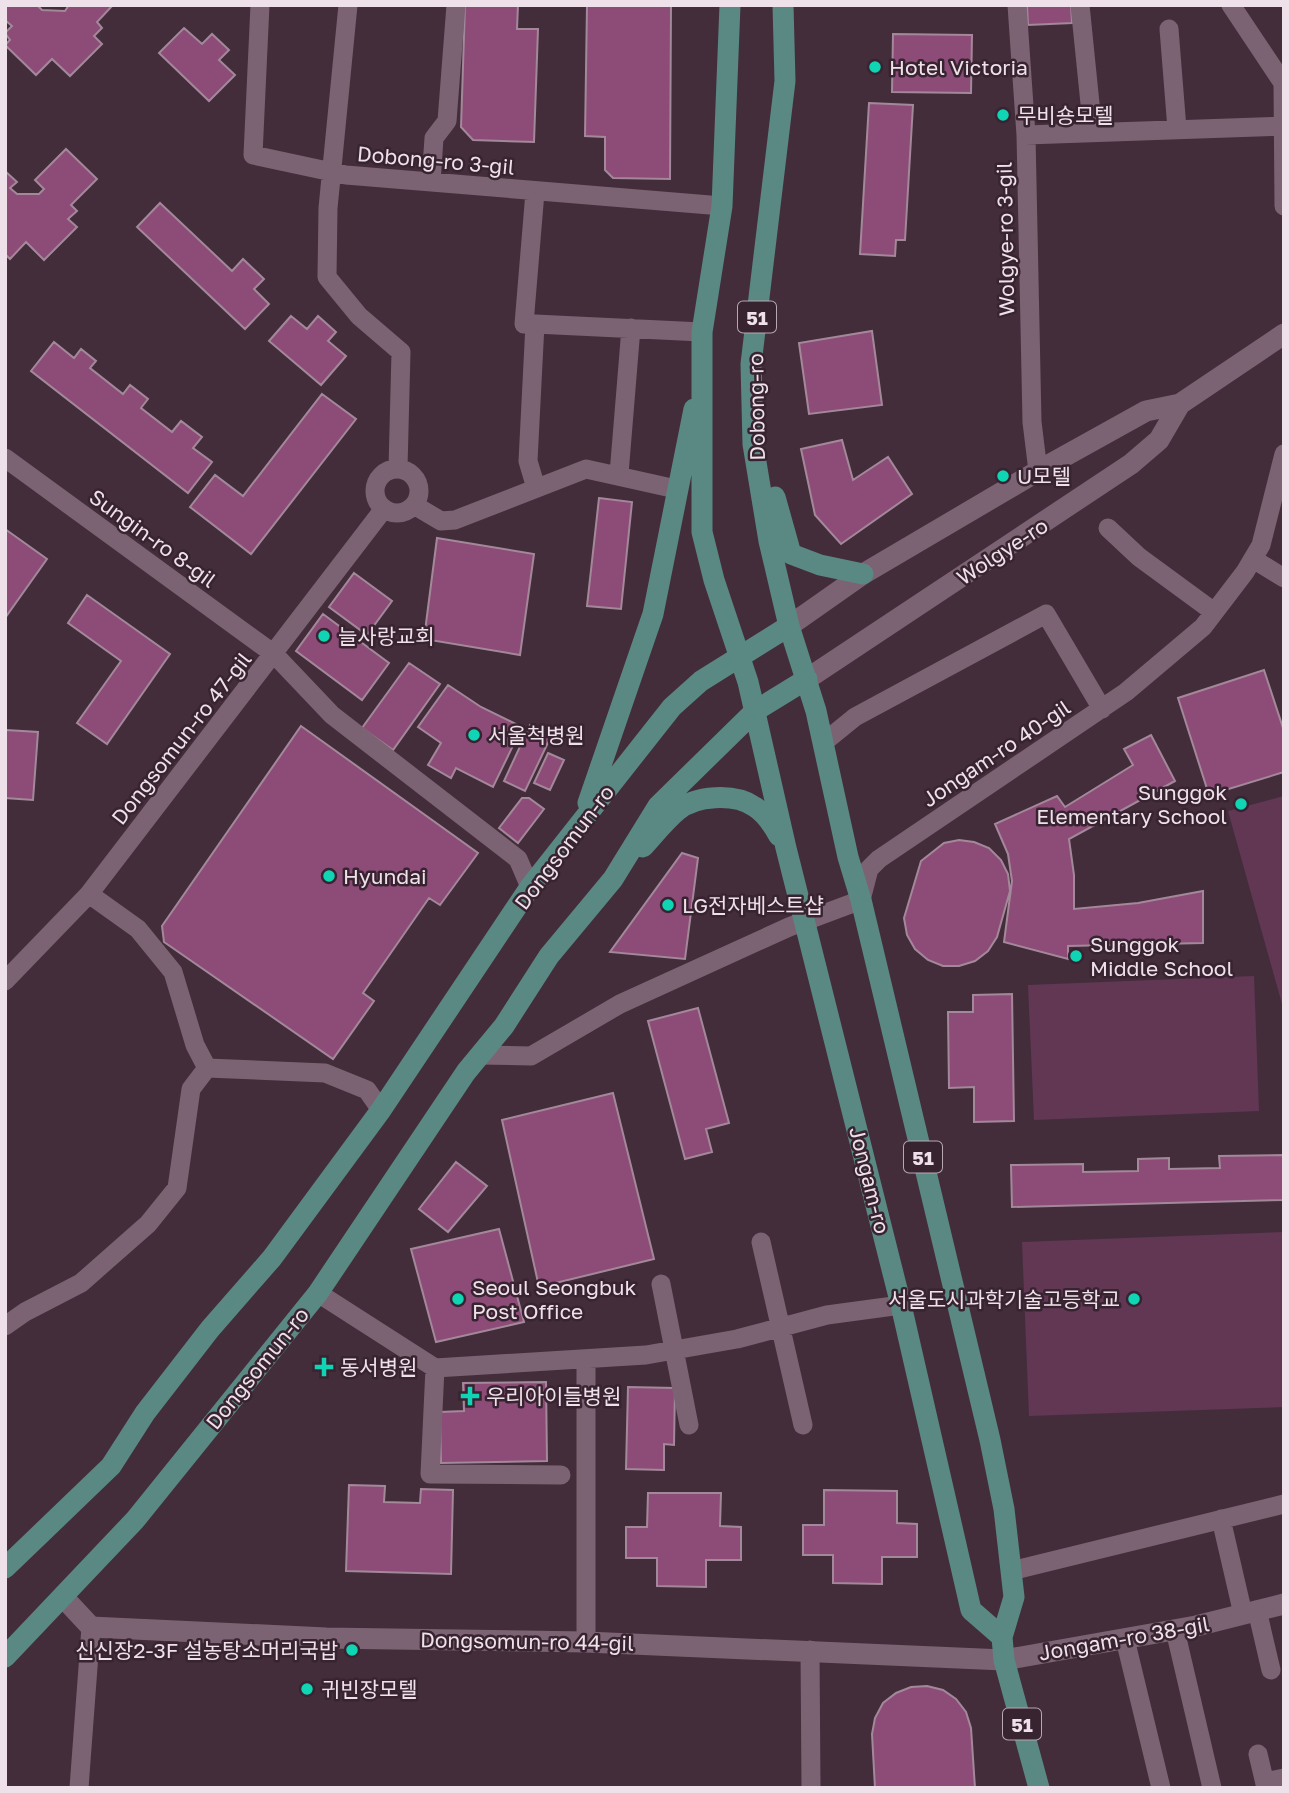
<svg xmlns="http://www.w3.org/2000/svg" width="1289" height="1793" viewBox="0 0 1289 1793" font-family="'Golos Text','Noto Sans KR',sans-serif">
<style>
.grass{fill:#623754}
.building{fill:#8d4c78;stroke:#a38899;stroke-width:2}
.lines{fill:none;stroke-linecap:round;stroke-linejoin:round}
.minor{stroke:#7c6373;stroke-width:19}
.tertiary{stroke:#7c6373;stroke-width:21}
.secondary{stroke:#7c6373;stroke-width:21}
.primary{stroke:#5a8983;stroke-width:21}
.poi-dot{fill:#10d5b4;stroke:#382331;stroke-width:2.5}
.labels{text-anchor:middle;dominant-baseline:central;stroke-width:5;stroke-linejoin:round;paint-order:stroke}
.shield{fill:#382331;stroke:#b8a8b2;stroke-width:2}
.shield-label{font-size:19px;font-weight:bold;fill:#efe1ea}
.poi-label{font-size:21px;fill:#efe1ea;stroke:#382331;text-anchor:start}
.street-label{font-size:21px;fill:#efe1ea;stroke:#382331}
</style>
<rect width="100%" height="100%" fill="#432d3b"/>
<path class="grass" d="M1284 796V1011L1228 811Z
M1254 976 1259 1111 1034 1120 1028 985Z
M1284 1232V1407L1029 1416 1022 1242Z"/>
<path class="building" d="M5 5H37L42 10 65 11 69 5H113L97 22 102 28 94 36 102 44 70 76 52 59 36 75 5 45 10 40 5 33 12 26 5 20Z
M465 5H518L517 29H538L534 142 473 140 461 127Z
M587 5H671L670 179 613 178 605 170V137L585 136Z
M1027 5H1071L1072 23 1028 25Z
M184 28 202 44 212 34 229 50 219 60 235 75 209 101 159 53Z
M893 34 972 35 971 93 892 92Z
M869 103 913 105 905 240H896L895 256 860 254Z
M66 149 97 179 71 205 77 211 68 219 77 227 44 260 26 242 10 259 5 254V171L17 182 10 188 17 194H39L44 189 35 180Z
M160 203 232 271 243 259 264 279 254 289 269 304 245 329 137 227Z
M291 316 307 329 318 316 336 332 328 341 346 356 321 385 269 341Z
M872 331 882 405 809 414 799 343Z
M54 342 74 358 81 349 96 361 90 368 123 394 130 385 148 399 141 408 172 432 181 421 202 437 193 448 212 462 188 493 31 371Z
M322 394 356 419 251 554 190 507 215 475 243 496Z
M842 440 853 480 888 457 912 494 841 544 815 515 801 449Z
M599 498 632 502 621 609 587 606Z
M5 529 47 559 5 618Z
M437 538 534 554 520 655 424 639Z
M354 573 392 601 367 635 329 607Z
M87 595 170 654 107 744 77 723 121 661 68 623Z
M323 614 389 663 362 700 296 651Z
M409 663 440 684 393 750 362 728Z
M1264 670 1284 731V772L1209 795 1178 698Z
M448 685 481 707 522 727 493 787 456 768 451 778 428 765 441 743 418 727Z
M530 725 544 731 554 730 525 791 504 781Z
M301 726 478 853 440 905 429 898 363 993 374 1001 333 1059 164 942 162 926Z
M6 730 38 732 33 800 5 798Z
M1151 735 1175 781 1069 839 1074 875V909L1138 903 1203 891V943L1068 946V959L1004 942 1012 881 1008 854 995 824 1057 796 1065 807 1133 765 1124 749Z
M548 753 564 760 550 790 534 783Z
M522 798H529L544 809 518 843 499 828Z
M959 840 974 842 989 848 1001 860 1008 874 1010 891 997 937 988 951 975 961 959 966H943L928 960 915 949 907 935 904 918 921 861 944 843Z
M682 853 698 858 685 959 610 952Z
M1012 994 1014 1121 974 1122V1087L949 1088 948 1012H973V995Z
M698 1008 729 1123 706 1129 712 1152 685 1159 648 1021Z
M613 1093 654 1259 539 1287 502 1120Z
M1284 1155V1200L1012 1207 1011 1165 1083 1164V1172L1138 1171V1159L1169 1158V1169L1220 1168 1219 1156Z
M456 1162 487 1186 448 1232 419 1209Z
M499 1229 524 1322 436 1342 411 1249Z
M546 1382 547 1461 441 1463 440 1412 464 1411 463 1383Z
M628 1387 675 1388 674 1445 664 1444V1470L626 1469Z
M349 1485 385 1486 384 1502 420 1503 421 1489 453 1490 451 1574 346 1571Z
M824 1490 897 1491V1523L917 1524V1557H882V1584L833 1583V1555H803V1525H824Z
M648 1493H721L720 1526 741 1527V1560H706V1587L657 1586V1558H626V1527H647Z
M927 1686 943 1690 956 1699 966 1712 971 1728 975 1788H875L872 1734 875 1718 883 1703 896 1693 911 1687Z"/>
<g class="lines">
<path class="minor" d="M260 5 253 155 346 175 722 206
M348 5 328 208 327 277 359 316 401 352 398 468
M1017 5 1026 135 1032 422 1038 471
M1080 5 1093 133
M1231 5 1283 83 1284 206
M1169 29 1177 129
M1026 135 1283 126
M431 182 434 138 447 121 456 5
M535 192 524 324H535L528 461 536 488
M535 324 702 332
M5 458 274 654 332 715 518 859 530 887
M375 491a22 22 0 1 1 44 0a22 22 0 1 1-44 0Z
M619 474 631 328
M414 505 441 521 455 520 586 469 676 489
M1108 528 1139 557 1214 612
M1253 559 1284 578
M823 743 855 717 1046 614 1102 709
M89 894 138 929 173 972 195 1045 207 1068
M5 981 89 894 383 510
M479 1055 531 1056 620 1004 789 927 861 900 869 869 879 859 1126 692 1203 627 1245 572 1261 545 1284 454
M207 1068 325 1073 367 1090 381 1110
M761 1242 803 1425
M661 1284 689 1425
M318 1293 435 1368 646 1355 737 1339 827 1315 901 1305
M5 1326 25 1312 81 1283 148 1224 177 1188 191 1089 207 1068
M586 1361V1642
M435 1368 430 1474 561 1475
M1221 1519 1243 1614
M1011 1571 1284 1504
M1257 1610 1271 1670
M1175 1630 1212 1788
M1125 1639 1161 1788
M810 1650 811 1788
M1258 1754 1266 1788
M1265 1782 1284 1778
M79 1788 91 1627"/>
<path class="tertiary" d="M63 1597 91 1627 326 1638 586 1642 1004 1660 1196 1626 1284 1604"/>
<path class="secondary" d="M789 626 863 574 1038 471 1146 411 1180 404 1284 334
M807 679 1131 464 1159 440 1180 404"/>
<path class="primary" d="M730 5 722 206 702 332V532L714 580 748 682 786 848 901 1305 971 1610 1002 1637
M783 5 785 81 751 364 753 444 769 541 789 626 816 711 848 857 861 900 990 1440 1004 1509 1014 1597 1002 1637 1004 1660 1039 1788
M775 497 791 554 820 565 863 574
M588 803 653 614 694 409
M643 847C654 835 665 821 677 811 695 795 735 793 755 807 766 814 773 825 779 836
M5 1568 111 1466 145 1413 210 1329 272 1258 381 1110 530 887 672 707 701 681 789 626
M5 1657 135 1520 318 1293 466 1072 504 1026 549 956 613 879 658 806 755 711 807 679"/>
</g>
<g class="poi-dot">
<circle cx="875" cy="67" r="7"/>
<circle cx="1003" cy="115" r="7"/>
<circle cx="1003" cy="476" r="7"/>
<circle cx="324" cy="636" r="7"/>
<circle cx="474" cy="735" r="7"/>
<circle cx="1241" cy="804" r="7"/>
<circle cx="329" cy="876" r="7"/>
<circle cx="668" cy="905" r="7"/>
<circle cx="1076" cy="956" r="7"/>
<circle cx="458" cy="1299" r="7"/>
<circle cx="1134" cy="1299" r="7"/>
<path d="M320.5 1356.5h7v7h7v7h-7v7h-7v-7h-7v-7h7z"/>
<path d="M466.5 1385.5h7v7h7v7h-7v7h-7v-7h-7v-7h7z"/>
<circle cx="352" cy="1650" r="7"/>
<circle cx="307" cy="1689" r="7"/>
</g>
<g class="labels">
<g class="shield">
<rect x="738" y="301.5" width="38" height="31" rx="5"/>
<rect x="904" y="1141.5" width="38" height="31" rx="5"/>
<rect x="1003" y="1708.5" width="38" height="31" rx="5"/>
</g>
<g class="shield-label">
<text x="757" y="317">51</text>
<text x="923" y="1157">51</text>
<text x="1022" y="1724">51</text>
</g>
<g class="poi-label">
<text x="889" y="67">Hotel Victoria</text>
<text x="1017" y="115">무비숑모텔</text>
<text x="1017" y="476">U모텔</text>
<text x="338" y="636">늘사랑교회</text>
<text x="488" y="735">서울척병원</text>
<text x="1227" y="792" text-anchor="end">Sunggok<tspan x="1227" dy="24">Elementary School</tspan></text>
<text x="343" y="876">Hyundai</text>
<text x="682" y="905">LG전자베스트샵</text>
<text x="1090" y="944">Sunggok<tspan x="1090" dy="24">Middle School</tspan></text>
<text x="472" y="1287">Seoul Seongbuk<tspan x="472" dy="24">Post Office</tspan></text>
<text x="1120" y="1299" text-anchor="end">서울도시과학기술고등학교</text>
<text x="340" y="1367">동서병원</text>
<text x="486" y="1396">우리아이들병원</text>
<text x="338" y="1650" text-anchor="end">신신장2-3F 설농탕소머리국밥</text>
<text x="321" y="1689">귀빈장모텔</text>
</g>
<g class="street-label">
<text transform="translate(436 160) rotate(5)">Dobong-ro 3-gil</text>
<text transform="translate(1005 239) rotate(-91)">Wolgye-ro 3-gil</text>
<text transform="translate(756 407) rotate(-91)">Dobong-ro</text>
<text transform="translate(153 538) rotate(36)">Sungin-ro 8-gil</text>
<text transform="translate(1002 551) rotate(-33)">Wolgye-ro</text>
<text transform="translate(181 738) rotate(-52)">Dongsomun-ro 47-gil</text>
<text transform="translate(996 753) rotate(-34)">Jongam-ro 40-gil</text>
<text transform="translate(564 847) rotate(-53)">Dongsomun-ro</text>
<text transform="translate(870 1180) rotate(76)">Jongam-ro</text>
<text transform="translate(257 1368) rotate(-51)">Dongsomun-ro</text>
<text transform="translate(1124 1638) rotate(-10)">Jongam-ro 38-gil</text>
<text transform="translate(527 1641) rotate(1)">Dongsomun-ro 44-gil</text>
</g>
</g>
<rect width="1289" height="1793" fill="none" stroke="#efe1ea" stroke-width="14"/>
</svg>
